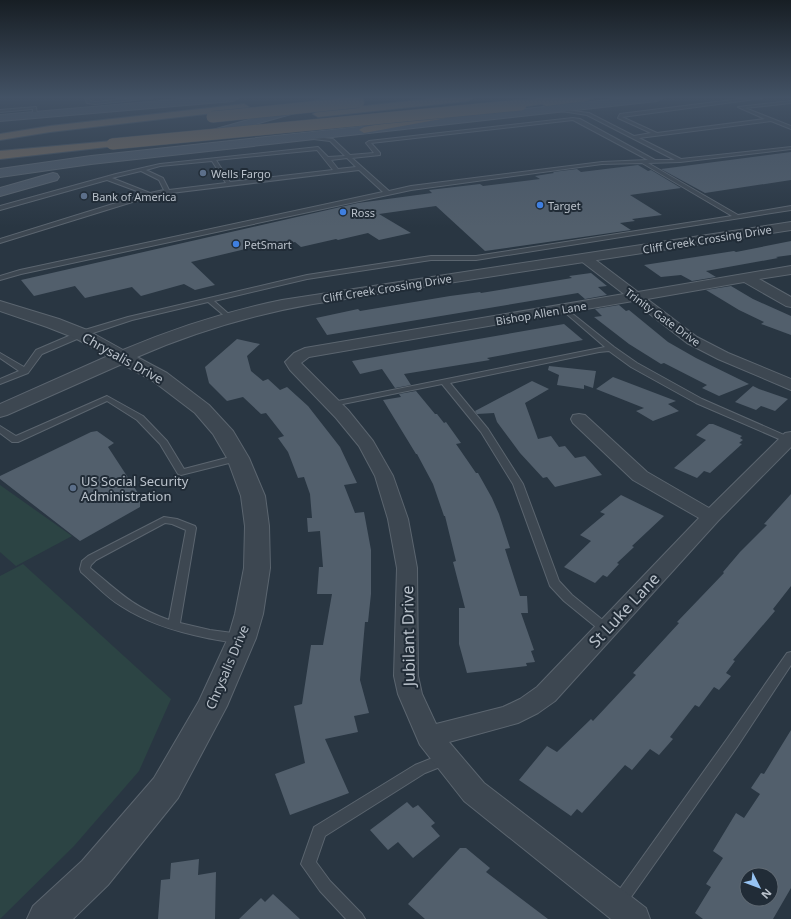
<svg xmlns="http://www.w3.org/2000/svg" width="791" height="919" viewBox="0 0 791 919" font-family="'Noto Sans',sans-serif">
<style>
.green{fill:#2c4444}
.building{fill:#525f6c;fill-rule:evenodd}
.lines{fill:none;stroke-linecap:round;stroke-linejoin:round}
.service-casing{stroke:#5b656f;stroke-width:2}
.minor-casing{stroke:#5b656f;stroke-width:2}
.tertiary-casing{stroke:#5b656f;stroke-width:2}
.secondary-casing{stroke:#5b656f;stroke-width:2}
.motorway-casing{stroke:#47525c;stroke-width:2}
.service{fill:#3d4751;fill-rule:evenodd}
.minor{fill:#3d4751;fill-rule:evenodd}
.tertiary{fill:#3d4751;fill-rule:evenodd}
.secondary{fill:#4b5764;fill-rule:evenodd}
.motorway{fill:#77695a;fill-rule:evenodd}
.motorway-bridge-casing{stroke:#47525c;stroke-width:12;stroke-linecap:butt}
.motorway-bridge{stroke:#77695a;stroke-width:11}
.service-dot{fill:#5c6f8a;stroke:#212c37;stroke-width:1.5}
.shop-dot{fill:#3f7fe0;stroke:#212c37;stroke-width:1.5}
.labels{text-anchor:middle;dominant-baseline:central;stroke-width:4;stroke-linejoin:round;paint-order:stroke}
.far-poi-label{font-size:11px;fill:#bac2cb;stroke:#212c37;text-anchor:start}
.far-street-label{font-size:11px;fill:#bac2cb;stroke:#212c37}
.street-label{font-size:13px;fill:#bac2cb;stroke:#212c37}
.poi-label{font-size:13px;fill:#bac2cb;stroke:#212c37;text-anchor:start}
.near-street-label{font-size:16px;fill:#bac2cb;stroke:#212c37}
</style>
<rect width="100%" height="100%" fill="#293642"/>
<path class="green" d="M0 485 72 536 16 566 0 552Z
M23 564 171 699 139 771 74 846 0 919V576Z"/>
<path class="building" d="M791 152V180L705 193 661 169Z
M638 165 648 171 651 170 681 188 630 195 662 215 632 219 635 221 620 223 631 230 485 251 436 206 379 214 411 233 379 240 368 233 338 240 336 239 301 247 295 242 276 247 271 243 191 262 215 285 195 290 184 284 141 296 132 287 85 298 75 286 34 296 21 280 358 203 432 193 429 190 480 184 483 186 540 179 535 176 554 173 553 172 577 169 581 172Z
M791 241V255L776 257 778 258 706 271 716 277 692 281 681 275 661 277 644 265 734 251 736 252Z
M591 273 607 286 598 287 607 295 585 299 578 293 327 335 316 318 358 309 360 311 450 296 480 292 481 293 572 278 569 276Z
M731 286 753 299 791 316V335L761 324 764 322 739 310 706 290Z
M619 305 626 311 629 310 668 342 696 358 749 384 719 396 702 388 707 385 664 363 661 364 629 344 594 317 602 316 595 309Z
M564 324 583 340 487 358 490 360 404 374 411 385 395 388 382 369 360 374 352 361Z
M237 339 260 344 247 356 251 371 263 381 268 379 280 390 287 387 308 406 340 447 357 483 344 485 355 513 364 512 371 550V594L368 622H365L360 680 369 713 354 716 358 732 325 739 349 793 290 815 275 774 305 763 294 706 302 704 311 645H323L332 594H317L319 567H323L320 531 308 532 307 518H312L310 494 304 477 298 478 288 452 278 438 284 436 266 413 261 414 243 397 227 401 209 383 205 367Z
M549 366 596 371 593 388 584 385V389L557 385 559 375 548 370Z
M613 377 676 401 668 404 679 411 653 421 636 411 644 408 596 389Z
M532 381 549 389 525 403 538 439 551 436 559 447 565 446 575 458 585 456 602 475 555 487 547 477 543 478 520 453 497 422 494 413 477 414 475 411Z
M753 386 759 389 788 399 775 411 761 406 756 410 735 402Z
M416 391 435 414H437L444 423 446 422 461 443 456 444 476 473H478L492 498 499 514 510 548 505 549 520 596H527L528 613H521L534 650 531 651 535 662 526 663 527 666 467 673 459 644V608H465L453 562 456 561 445 516H444L433 484 417 454H416L383 400 401 397 399 394Z
M709 424H713L742 436 740 438 743 440 739 443 742 444 710 473 704 471 697 478 674 468 706 440 696 435Z
M97 431 114 443 108 447 140 496V507L80 541 0 479V476L91 432Z
M791 494V586L773 609 775 611 733 660 735 661 726 673 731 676 719 690 714 687 699 707 695 705 670 737 673 739 659 755 650 749 632 770 625 765 582 813 577 809 571 816 519 780 547 746 557 752 591 719 593 721 636 675 633 673 679 623 677 622 724 573 723 572 740 552 767 525 764 524Z
M621 495 664 516 632 546 634 547 617 563 619 564 607 577 603 575 595 583 564 567 591 541 580 535 605 514 600 512Z
M791 730V888L773 919H703L695 913 711 887 706 884 723 858 713 851 736 813 744 818 760 794 751 788 761 773 764 774ZM747 875H771V899H747Z
M407 802 413 808 418 805 435 823 431 826 440 836 413 858 398 842 388 850 370 830Z
M460 848H466L490 868 486 872 548 919H425L408 904Z
M199 859 198 875 216 872 215 919H158L161 880 170 879 171 863Z
M273 894 300 919H239L261 898 265 902Z"/>
<g class="lines">
<g class="service-casing">
<path id="service" d="M85 98H89L90 101 95 102 134 98H153L95 104 87 103Z
M748 98H763L622 117 657 133 765 119 738 107 791 101V103L745 108 791 126V129L771 121 639 138 681 159 791 147V149L680 162 648 163 738 215 791 206V210L476 260H431L307 279 214 301 231 316V318H227L208 302 132 320 84 336 42 354 28 373 0 384V379L19 371 0 358V353L24 367 36 350 78 332 128 317 307 275 431 256H476L732 216 642 163 602 164 411 190 21 274 0 280V276L20 270 383 192 359 170 155 195 0 243V239L145 194 107 180 0 210V206L116 174 160 164 318 147 328 157 345 156 330 141 305 138 307 136 333 139 350 155 374 153 366 143 369 141 573 118 580 119 655 160H675L587 115 555 110 557 109 589 113 634 136 651 133 618 118 620 114ZM573 120 648 160 602 162 411 186 389 191 352 158 380 155V153L371 143ZM317 150 333 170 230 182 216 160ZM347 158 356 167 338 169 331 160ZM212 161 226 183 169 190 163 178 146 170 160 166ZM141 171 159 180 164 190 150 193 112 178Z
M36 107 37 115 35 116 33 115V109L0 112V110Z
M564 307 614 347 637 363 702 399 791 438V442H786L696 403 631 367 609 351 599 352 450 383 488 429 523 484 559 581 572 595 610 626 612 629 610 632 606 633 602 632 564 601 550 586 513 484 481 432 442 384 333 406 329 404 333 402 605 347 562 310 561 309Z
M107 396 143 416 167 441 184 469 238 455 242 458 241 460 181 475 178 474 160 444 137 420 107 401 18 442H12L0 433V426L16 436Z
M164 517 177 519 195 526 196 528 180 623 210 630 240 634 244 635 246 638 244 641C234 644 218 640 207 638 177 632 147 623 121 606 106 597 94 583 81 572L80 569 82 561 88 556ZM165 523 172 524 186 530 169 620C133 607 119 592 90 568L91 565 96 560Z
M791 652V665L737 747 624 907 619 909 614 907 611 902 614 897 727 739 787 653Z
M445 753 450 755 452 759 450 763 425 773 325 836 316 862 330 881 362 914 365 919H346L320 891 301 864 314 827 415 765Z"/>
</g>
<g class="minor-casing">
<path id="minor" d="M585 254 589 255 638 292 791 266V274L759 279 791 297V307L786 306 744 282 647 299 697 337 728 353 791 379V390L718 359 687 343 633 301 309 357 301 363 348 410 373 441 393 476 408 519 417 568 418 676 422 694 436 724 503 707 520 699 537 687 699 518 633 480 573 423 571 419 573 415 579 414 585 415 647 472 709 508 785 433 791 432V447L718 521 555 701 538 713 518 723 449 742 484 783 646 908 650 919H611L464 801 420 745 398 694 394 676 397 568 388 519 375 476 359 446 336 418 290 370 285 362 294 353 305 348 624 294 581 261 579 258 581 255Z"/>
</g>
<g class="tertiary-casing">
<path id="tertiary" d="M791 222V230L313 304C251 315 195 332 137 357L167 373 209 405 233 431 249 458 265 496 269 526 270 568 263 614 256 638 227 706 178 798 108 885 73 919H27L33 906 82 861 154 778 199 701 228 638 235 614 244 568 245 526 241 496 227 458 213 434 195 413 153 381 122 364 7 415 0 417V404L108 356 75 338 47 327 0 311V301L59 319 87 330 123 350C175 328 227 311 282 300Z"/>
</g>
<g class="secondary-casing">
<path id="secondary" d="M195 98H238L233 101 0 121V115Z
M326 98H343L341 100 210 137 206 138 200 135 202 133Z
M627 98H662L657 101 91 164 0 177V169L91 156Z
M53 173 57 174 59 177 57 180 0 196V188Z"/>
</g>
<g class="motorway-casing">
<path id="motorway" d="M437 98H473L468 101 318 117 313 114 318 111Z
M539 98H592L587 101 546 106 542 104 496 111 491 108 496 105Z
M244 104 249 107 248 109 50 132 0 140V134L50 126Z
M448 112 452 113 453 115 452 117 364 133 359 130 364 127Z
M112 141 116 142 118 144 116 146 0 159V151Z"/>
</g>
<use href="#service" class="service"/>
<use href="#minor" class="minor"/>
<use href="#tertiary" class="tertiary"/>
<use href="#secondary" class="secondary"/>
<use href="#motorway" class="motorway"/>
<g class="motorway-bridge-casing">
<path id="motorway-bridge" d="M212 117 359 102
M112 144 521 105"/>
</g>
<use href="#motorway-bridge" class="motorway-bridge"/>
</g>
<linearGradient id="sky" x2="0" y2="1"><stop stop-color="#171e24"/><stop offset="0.43" stop-color="#435265"/><stop offset="1" stop-color="#435265" stop-opacity="0"/></linearGradient>
<rect width="791" height="227" fill="url(#sky)"/>
<g class="service-dot">
<circle cx="203" cy="173" r="4"/>
<circle cx="84" cy="196" r="4"/>
<circle cx="73" cy="488" r="4"/>
</g>
<g class="shop-dot">
<circle cx="540" cy="205" r="4"/>
<circle cx="343" cy="212" r="4"/>
<circle cx="236" cy="244" r="4"/>
</g>
<g class="labels">
<g class="far-poi-label">
<text x="211" y="173">Wells Fargo</text>
<text x="92" y="196">Bank of America</text>
<text x="548" y="205">Target</text>
<text x="351" y="212">Ross</text>
<text x="244" y="244">PetSmart</text>
</g>
<g class="far-street-label">
<text transform="translate(707 239) rotate(-9)">Cliff Creek Crossing Drive</text>
<text transform="translate(387 288) rotate(-9)">Cliff Creek Crossing Drive</text>
<text transform="translate(541 313) rotate(-10)">Bishop Allen Lane</text>
<text transform="translate(663 317) rotate(36)">Trinity Gate Drive</text>
</g>
<g class="street-label">
<text transform="translate(123 358) rotate(29)">Chrysalis Drive</text>
<text transform="translate(227 667) rotate(-67)">Chrysalis Drive</text>
</g>
<g class="poi-label">
<text x="81" y="481">US Social Security<tspan x="81" dy="15">Administration</tspan></text>
</g>
<g class="near-street-label">
<text transform="translate(624 610) rotate(-47)">St Luke Lane</text>
<text transform="translate(408 636) rotate(-91)">Jubilant Drive</text>
</g>
</g>
<g transform="translate(759 887) rotate(132)"><circle r="19" fill="#212c37" stroke="#5e6872"/>
<path d="M0-3L7 15L0 10L-7 15Z" fill="#97c4f3"/>
<text y="-6" font-size="11" font-weight="bold" text-anchor="middle" fill="#bac2cb">N</text>
</g>
</svg>
